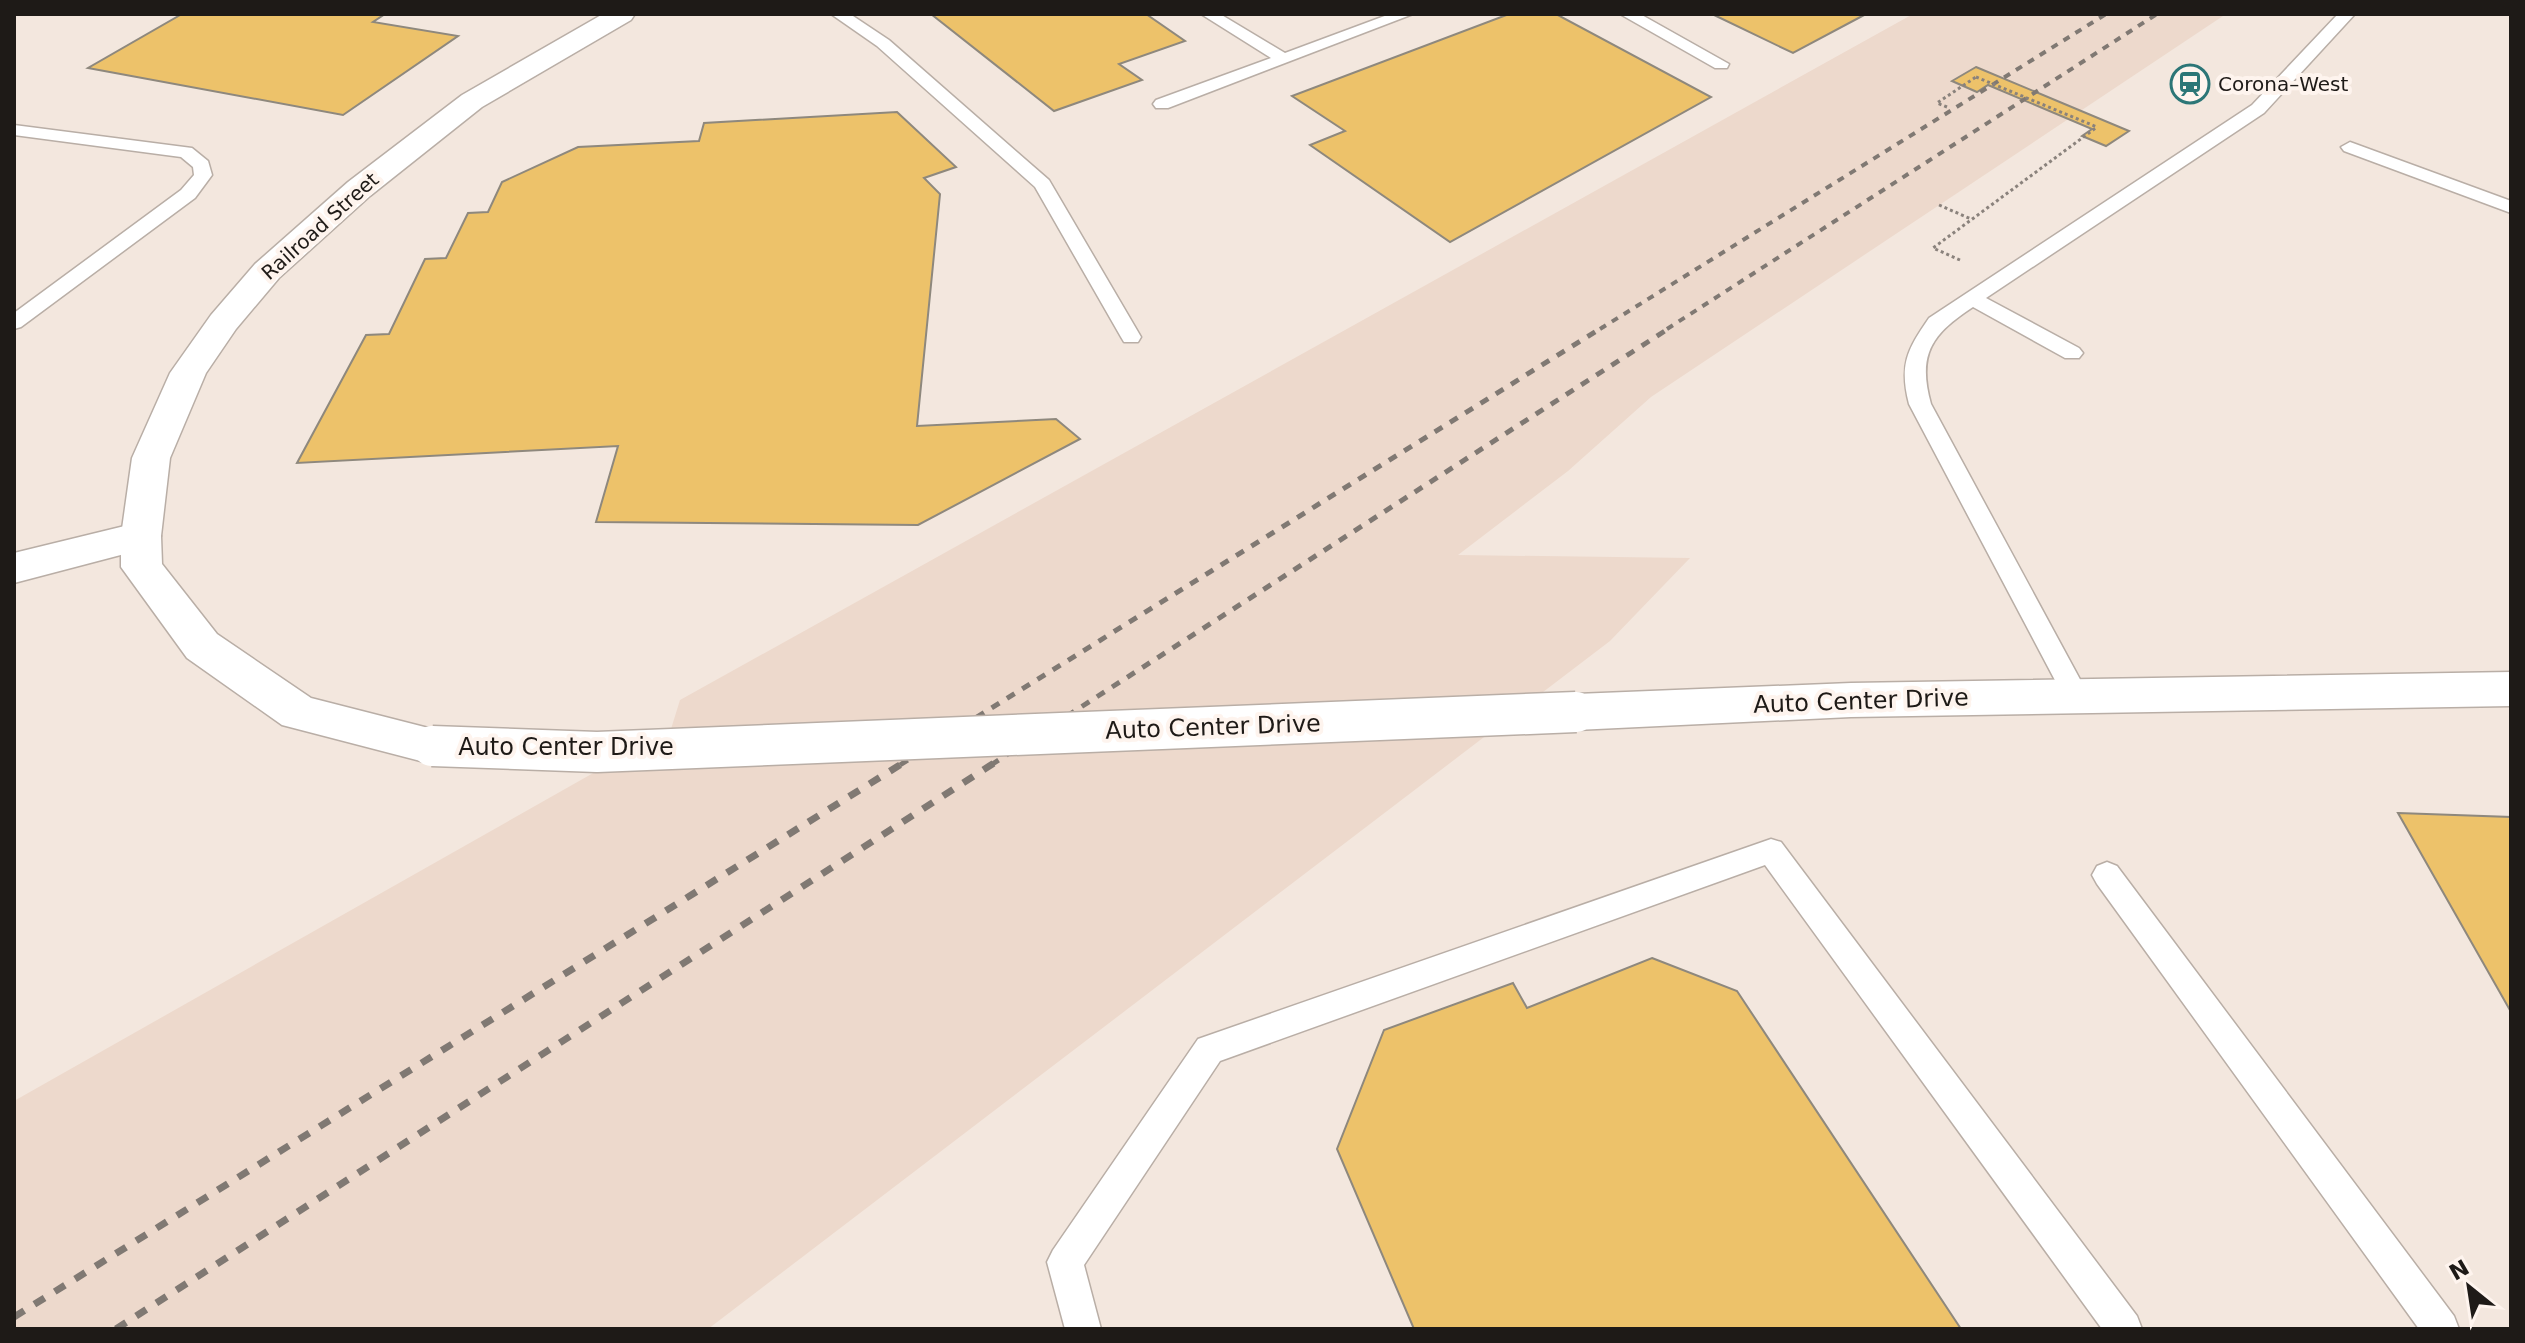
<svg xmlns="http://www.w3.org/2000/svg" width="2525" height="1343" viewBox="0 0 2525 1343" font-family="'DejaVu Sans',sans-serif">
<style>
.built{fill:#edd9cc}
.building{fill:#edc26a;stroke:#8e887d;stroke-width:2}
.lines{fill:none;stroke-linecap:round;stroke-linejoin:round}
.service-casing{stroke:#b9aea6;stroke-width:3}
.minor-casing{stroke:#b9aea6;stroke-width:3}
.secondary-casing{stroke:#b9aea6;stroke-width:3}
.path{stroke:#8a827c;stroke-width:3;stroke-dasharray:3 3;stroke-linecap:butt}
.service{fill:#fff;fill-rule:evenodd}
.minor{fill:#fff;fill-rule:evenodd}
.secondary{fill:#fff;fill-rule:evenodd}
.rail-far2{stroke:#807973;stroke-width:4;stroke-dasharray:7 7;stroke-linecap:butt}
.rail-far1{stroke:#807973;stroke-width:5;stroke-dasharray:9 9;stroke-linecap:butt}
.rail{stroke:#807973;stroke-width:7;stroke-dasharray:12 12;stroke-linecap:butt}
.secondary-bridge-casing{stroke:#b9aea6;stroke-width:43;stroke-linecap:butt}
.path-bridge{stroke:#8a827c;stroke-width:3;stroke-dasharray:3 3;stroke-linecap:butt}
.secondary-bridge{stroke:#fff;stroke-width:40}
.labels{text-anchor:middle;dominant-baseline:central;stroke-width:8;stroke-linejoin:round;paint-order:stroke}
.far-poi-label{font-size:20px;fill:#1e1a17;stroke:#fef4ee;text-anchor:start}
.far-street-label{font-size:20px;fill:#1e1a17;stroke:#fef4ee}
.street-label{font-size:24px;fill:#1e1a17;stroke:#fef4ee}
</style>
<rect width="100%" height="100%" fill="#f3e7de"/>
<path class="built" d="M1913 14H2226L1651 397 1568 471 1458 555 1690 558 1610 641 708 1329H14V1101L671 729 680 700Z"/>
<path class="building" d="M182 14H385L373 22 458 36 343 115 88 68Z
M931 14H1146L1185 41 1119 64 1142 80 1054 111Z
M1509 14H1556L1711 97 1450 242 1310 145 1345 131 1292 96Z
M1712 14H1866L1793 53Z
M1976 67 2129 131 2106 146 2082 136 2092 129 1988 85 1977 92 1952 81Z
M897 112 956 167 924 178 940 194 917 426 1056 419 1080 439 918 525 596 522 618 446 297 463 366 335 389 334 425 259 446 258 468 213 488 212 502 182 578 147 699 141 704 123Z
M2398 813 2511 817V1012Z
M1652 958 1737 991 1961 1329H1414L1337 1149 1384 1030 1513 983 1527 1008Z"/>
<g class="lines">
<g class="service-casing">
<path id="service" d="M831 14H850L889 40 1049 180 1141 337 1138 342H1124L1121 337 1035 187 877 46Z
M1201 14H1220L1285 53 1390 14H1413L1168 108H1156L1153 104 1156 100 1271 58Z
M1620 14H1640L1729 64 1727 68H1715Z
M2338 14H2355L2264 113 1986 298 2079 348 2083 353 2079 358H2065L1973 307C1932 334 1917 354 1931 404L2089 696 2085 703 2076 706 2067 703 1909 404C1899 365 1907 350 1929 318L2252 105Z
M14 125 192 148 208 161 212 175 195 198 21 327 14 329V313L181 190 194 175 193 167 181 157 14 135Z
M2350 142 2511 201V213L2344 151 2341 147Z
M1771 839 1781 842 2137 1316 2142 1329H2102L1765 865 1220 1061 1084 1265 1101 1329H1065L1047 1262 1053 1250 1198 1039Z
M2107 862 2117 866 2454 1316 2459 1329H2419L2097 884 2092 875 2097 866Z"/>
</g>
<g class="minor-casing">
<path id="minor" d="M141 522 155 526 161 536 155 546 14 583V553Z"/>
</g>
<g class="secondary-casing">
<path id="secondary" d="M603 14H635L631 20 482 107 370 196 279 278 236 329 206 373 170 458 161 536 162 564 217 634 311 698 448 733 455 746 448 759 432 764 282 725 187 658 121 567V536L132 458 170 373 211 315 255 264 348 182 462 95Z
M2511 672V706L1851 717 1576 730 1560 725 1553 712 1560 699 1576 694 1851 683Z"/>
</g>
<path class="path" d="M1947 107 1937 103 1976 77
M1939 205 1971 219
M1960 260 1933 248 2097 127"/>
<use href="#service" class="service"/>
<use href="#minor" class="minor"/>
<use href="#secondary" class="secondary"/>
<path class="rail-far2" d="M1600 329 2106 14
M1667 329 2157 14"/>
<path class="rail-far1" d="M900 765 1603 327
M991 765 1671 327"/>
<path class="rail" d="M14 1317 903 763
M116 1329 994 763"/>
<g class="secondary-bridge-casing">
<path id="secondary-bridge" d="M432 746 597 752 1576 712"/>
</g>
<path class="path-bridge" d="M1976 77 2097 127"/>
<use href="#secondary-bridge" class="secondary-bridge"/>
</g>
<defs>
<g id="station-ring" transform="scale(2)"><circle r="9.5" fill="#fef4ee" stroke="#2c7677" stroke-width="1.5"/><path d="M-3-6H3Q5-6 5-4V2Q5 4 3 4L4.5 6H3L1.5 4h-3L-3 6H-4.5L-3 4Q-5 4-5 2V-4Q-5-6-3-6ZM-3.5-4v3h7v-3ZM-3.5 1v1.5H-2V1ZM2 1v1.5H3.5V1Z" fill="#2c7677"/></g>
</defs>
<g fill-rule="evenodd">
<use href="#station-ring" x="2190" y="84"/>
</g>
<g class="labels">
<g class="far-poi-label">
<text x="2218" y="84">Corona–West</text>
</g>
<g class="far-street-label">
<text transform="translate(320 226) rotate(-42)">Railroad Street</text>
</g>
<g class="street-label">
<text transform="translate(1861 701) rotate(-2)">Auto Center Drive</text>
<text transform="translate(1213 727) rotate(-2)">Auto Center Drive</text>
<text x="566" y="747">Auto Center Drive</text>
</g>
</g>
<rect width="2525" height="1343" fill="none" stroke="#1e1a17" stroke-width="32"/>
<g transform="translate(2469 1287) rotate(330)" stroke="#fef4ee" stroke-width="6" paint-order="stroke">
<path d="M0-6L14 30L0 20L-14 30Z" fill="#1e1a17"/>
<text y="-12" font-size="22" font-weight="bold" text-anchor="middle" fill="#1e1a17">N</text>
</g>
</svg>
